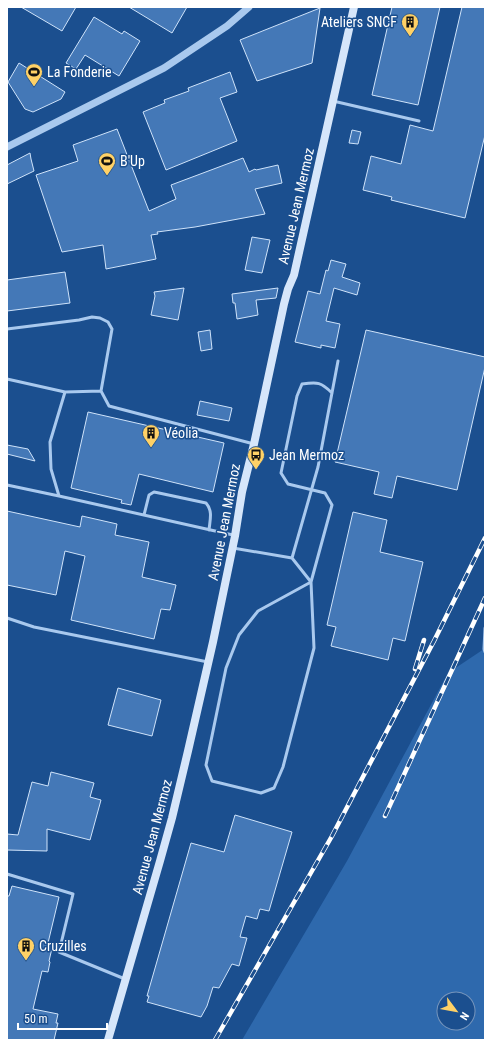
<svg xmlns="http://www.w3.org/2000/svg" width="492" height="1047" viewBox="0 0 492 1047" font-family="'Roboto Condensed',sans-serif">
<style>
.green{fill:#2e69ad;fill-rule:evenodd}
.building{fill:#4478b7;stroke:#cfe3fa}
.lines{fill:none;stroke-linecap:round;stroke-linejoin:round}
.service{stroke:#a9c9ee;stroke-width:3}
.tertiary{stroke:#a9c9ee;stroke-width:7}
.secondary{stroke:#d6e6fa;stroke-width:8}
.rail-casing{stroke:#fff;stroke-width:4.5}
.rail{stroke:#1b4f8f;stroke-width:3;stroke-dasharray:9;stroke-linecap:butt}
.labels{text-anchor:middle;dominant-baseline:central;stroke-width:3;stroke-linejoin:round;paint-order:stroke}
.poi-label{font-size:14px;fill:#fff;stroke:#1b4f8f;text-anchor:start}
.street-label{font-size:14px;fill:#fff;stroke:#1b4f8f}
</style>
<rect width="100%" height="100%" fill="#1b4f8f"/>
<path class="green" d="M484 649 485 652V1040H242L347 861 448 673ZM444 999H468V1023H444Z"/>
<path class="building" d="M21 7H76L62 31Z
M129 7H187L172 33Z
M392 7H440L418 105 372 95Z
M462 7H485V135L465 218 391 200 392 197 363 190 371 156 401 164 410 125 433 131Z
M320 8 312 63 257 81 240 40Z
M94 17 122 34 124 31 140 41 119 76 85 55 76 69 66 63Z
M19 63 65 92 61 99 33 112 25 109 8 82Z
M230 72 237 92 220 98 237 141 166 170 143 112 165 103 164 100 189 91 188 88Z
M117 129 149 211 176 199 171 185 243 158 249 172 255 169 256 170 278 165 282 183 255 189 265 214 195 227 157 232 158 234 151 235 156 259 106 269 103 245 62 252 36 175 78 161 73 145Z
M352 130 361 132 358 144 349 143Z
M30 153 31 159 34 171 7 184V165Z
M252 237 270 240 262 273 245 270Z
M331 260 346 264 342 277 360 283 357 295 334 288 326 321 340 324 335 348 321 345V348L295 342 308 291 320 294 326 270 328 271Z
M65 272 70 303 7 311V280Z
M184 288 178 320 151 315 155 296 154 292Z
M278 288 276 298 256 300 258 315 237 319 235 303H233L232 294Z
M210 330 212 349 201 351 198 332Z
M366 330 485 357V367L457 490 397 476 392 498 374 494 379 472 335 462Z
M200 401 232 408 229 421 197 415Z
M88 412 224 443 213 492 139 474 131 505 121 503 122 500 71 488Z
M7 445 28 449 35 461 7 454Z
M7 511 80 527 82 516 117 524 115 535 149 542 142 577 176 585 170 610 161 609 154 639 71 620 85 556 65 551 56 595 7 585Z
M353 512 387 520 380 552 423 562 405 641 393 638 388 660 331 646 336 627 327 625Z
M118 688 161 700 152 736 108 725Z
M51 772 94 783 90 797 101 800 90 840 47 829V851L7 850V834L18 835 32 782 48 786Z
M235 815 292 832 269 911 260 909 257 919 246 916 240 937 247 938 239 966 232 964 219 988 213 987 207 1006 201 1017 147 1002 149 996H147L191 843 224 852Z
M12 886 59 897 48 943 53 944 49 961 50 962 48 972 42 971 33 1009 58 1014 56 1023H58L54 1040H7V896H9Z"/>
<g class="lines">
<path class="service" d="M333 101 419 121
M7 329 79 320 92 317 100 318 108 322 112 329 101 391 109 406 254 444
M7 379 65 392
M7 485 59 496 233 535
M59 496 51 469 50 442 65 392 101 391
M144 515 149 495 154 492 159 493 206 503C213 511 210 520 209 530
M233 548 292 558 311 582 314 648 283 767 274 788 261 793 212 781 206 765 226 668 239 635 258 611 311 582 332 505 325 493 288 484 281 473 297 396 302 384C318 382 321 382 332 393
M292 558 318 467 338 361
M7 618 34 627 208 662
M485 628 484 649 485 652
M7 874 73 894 59 952 125 979"/>
<path class="tertiary" d="M7 147 164 68 227 26 249 7"/>
<path class="secondary" d="M108 1040 160 861 172 818 188 751 213 642 235 536 242 492 254 444 284 304 288 289 294 275 354 7"/>
<g class="rail-casing">
<path id="rail" d="M415 669 424 640
M385 816 485 598
M215 1040 332 836 434 641 485 538"/>
</g>
<use href="#rail" class="rail"/>
</g>
<defs>
<g id="building-pin" transform="scale(0.9)"><path d="M0 17L-7.5 6A9.5 9.5 0 1 1 7.5 6Z" fill="#ffd166" stroke="#1b4f8f"/><path d="M-4-6H4V6H1V3H-1V6H-4ZM-2.5-4.3h1.7v1.8h-1.7ZM.8-4.3h1.7v1.8H.8ZM-2.5-1h1.7V.8h-1.7ZM.8-1h1.7V.8H.8Z" fill="#111"/></g>
<g id="stadium-pin" transform="scale(0.9)"><path d="M0 17L-7.5 6A9.5 9.5 0 1 1 7.5 6Z" fill="#ffd166" stroke="#1b4f8f"/><path d="M0-5a6.5 5 0 1 0 0 10a6.5 5 0 1 0 0-10ZM-3.5-1.8h7v3.6h-7Z" fill="#111"/></g>
<g id="bus-pin" transform="scale(0.9)"><path d="M0 17L-7.5 6A9.5 9.5 0 1 1 7.5 6Z" fill="#ffd166" stroke="#1b4f8f"/><path d="M-5-6H5V4H4V6H2V4H-2V6H-4V4H-5ZM-3.5-4V0h7V-4ZM-3.5 1.2v1.5H-2V1.2ZM2 1.2v1.5H3.5V1.2Z" fill="#111"/></g>
</defs>
<g fill-rule="evenodd">
<use href="#building-pin" x="410" y="22"/>
<use href="#stadium-pin" x="34" y="72"/>
<use href="#stadium-pin" x="107" y="161"/>
<use href="#building-pin" x="151" y="433"/>
<use href="#bus-pin" x="256" y="455"/>
<use href="#building-pin" x="26" y="946"/>
</g>
<g class="labels">
<g class="poi-label">
<text x="397" y="22" text-anchor="end">Ateliers SNCF</text>
<text x="47" y="72">La Fonderie</text>
<text x="120" y="161">B'Up</text>
<text x="164" y="433">Véolia</text>
<text x="269" y="455">Jean Mermoz</text>
<text x="39" y="946">Cruzilles</text>
</g>
<g class="street-label">
<text transform="translate(296 206) rotate(-77)">Avenue Jean Mermoz</text>
<text transform="translate(224 522) rotate(-79)">Avenue Jean Mermoz</text>
<text transform="translate(152 837) rotate(-75)">Avenue Jean Mermoz</text>
</g>
</g>
<rect width="492" height="1047" fill="none" stroke="#ffffff" stroke-width="16"/>
<g transform="translate(456 1011) rotate(122)"><circle r="19" fill="#1b4f8f" stroke="#7695bc"/>
<path d="M0-3L7 15L0 10L-7 15Z" fill="#ffd166"/>
<text y="-6" font-size="11" font-weight="bold" text-anchor="middle" fill="#ffffff">N</text>
</g>
<path d="M18 1023v6h89v-6" fill="none" stroke="#ffffff" stroke-width="2"/>
<text x="24" y="1023" font-size="12" fill="#ffffff" stroke="#1b4f8f" stroke-width="3" paint-order="stroke">50 m</text>
</svg>
